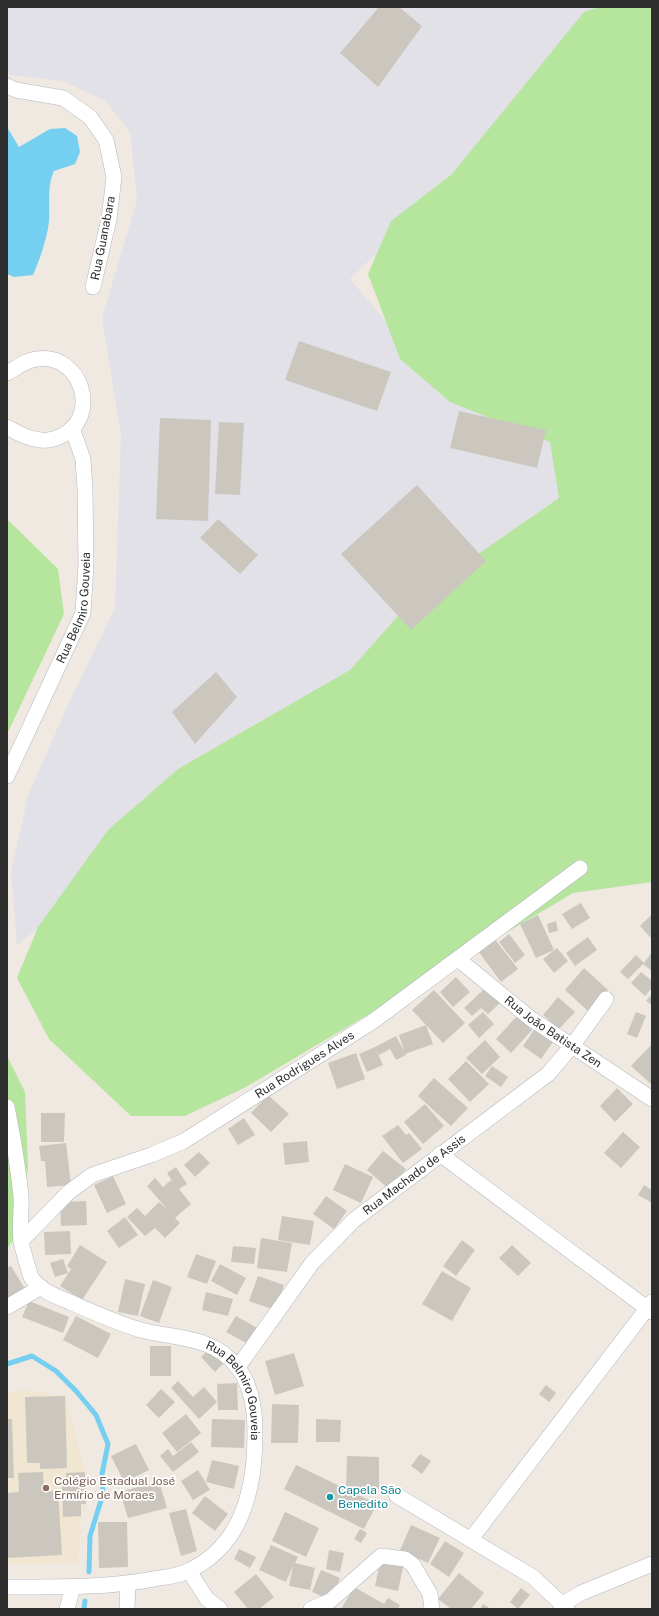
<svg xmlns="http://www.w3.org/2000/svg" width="659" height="1616" viewBox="0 0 659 1616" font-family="'Public Sans',sans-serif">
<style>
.industrial{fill:#e3e1e8}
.education{fill:#f0e6d1}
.green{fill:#b6e59e}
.water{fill:#75cff0}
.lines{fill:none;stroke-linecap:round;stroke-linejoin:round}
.stream{stroke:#75cff0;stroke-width:5}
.building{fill:#cbc7bf}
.minor-casing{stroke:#b4b7c1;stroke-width:16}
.minor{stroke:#fff;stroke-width:15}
.education-dot{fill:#8d6e63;stroke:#fff;stroke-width:1.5}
.culture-dot{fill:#0f9aa8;stroke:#fff;stroke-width:1.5}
.labels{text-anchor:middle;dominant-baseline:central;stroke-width:3.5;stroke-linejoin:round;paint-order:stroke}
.street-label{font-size:12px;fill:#2e2e2e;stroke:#fff}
.education-label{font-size:12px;fill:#785e54;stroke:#fff;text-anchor:start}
.culture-label{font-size:12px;fill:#0d838f;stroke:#fff;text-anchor:start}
</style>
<rect width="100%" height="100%" fill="#efe9e1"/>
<path class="industrial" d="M7 7H652L603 31 350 279 445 391 652 444 17 945 11 872 28 796 66 709 115 608 121 435 102 318 137 200 130 132 105 101 63 81 10 75 7 65Z"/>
<path class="education" d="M24 1390 65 1396 85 1472 86 1504 81 1516 78 1563 7 1565V1393Z"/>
<path class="green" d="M599 7H652V882L573 893 246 1087 185 1116H131L49 1039 17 978 38 927 108 830 178 769 350 670 413 599 559 498 550 442 450 402 400 359 368 274 391 221 451 175 584 12Z
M7 519 58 569 64 614 7 734Z
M7 1056 25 1092 28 1167 18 1236 7 1248Z"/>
<path class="water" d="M7 127 19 147 50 129 65 128 77 136 80 152 75 164 54 171C47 186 50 204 49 221 47 239 40 259 33 275L14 277 7 274Z"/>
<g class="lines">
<path class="stream" d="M7 1364 32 1356 56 1371 76 1391 96 1415 108 1444 102 1474 103 1494 90 1536 89 1572
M84 1609 85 1601"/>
</g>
<path class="building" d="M379 7H399L422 26 378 87 340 53Z
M299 341 391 372 377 411 285 380Z
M459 411 546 430 537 468 450 448Z
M160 418 211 420 208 521 156 519Z
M219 422 244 423 240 495 215 494Z
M417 485 486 561 411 630 341 554Z
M218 519 258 555 240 574 200 538Z
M216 672 237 697 195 744 172 712Z
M581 903 590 918 572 929 562 914Z
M652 914V937L651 938 640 926Z
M538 915 554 950 536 958 520 924Z
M556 921 558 931 549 933 547 924Z
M509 934 525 955 515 963 499 942Z
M588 937 597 950 575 966 566 953Z
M494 938 518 969 501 982 478 951Z
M557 948 568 961 554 973 543 959Z
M652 952V971L643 964Z
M636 955 644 963 628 979 620 972Z
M584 968 608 990 588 1011 565 990Z
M641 972 652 981V988L645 996 631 983Z
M456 977 470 992 453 1007 440 992Z
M485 988 500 1003 488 1014 481 1008 472 1016 464 1008Z
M434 990 465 1023 443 1043 412 1010Z
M652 994V1005L646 1001Z
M558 997 575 1012 559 1029 543 1015Z
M483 1012 494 1024 479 1038 468 1025Z
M636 1012 646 1016 637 1038 627 1034Z
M517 1016 532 1030 511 1053 496 1039Z
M426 1025 433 1044 405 1054 399 1035Z
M536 1027 555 1039 541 1059 523 1046Z
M396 1036 406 1055 396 1060 390 1049 379 1055 375 1047Z
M485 1040 500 1057 482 1074 466 1058Z
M652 1044V1085L631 1066Z
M375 1047 383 1065 367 1072 359 1054Z
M356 1053 365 1079 337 1089 328 1063Z
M466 1061 489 1084 470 1102 448 1079Z
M492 1066 508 1077 501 1087 485 1076Z
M434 1078 468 1108 451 1126 418 1096Z
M617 1088 633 1104 615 1122 600 1106Z
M268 1095 289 1114 271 1132 251 1113Z
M425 1104 444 1126 423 1144 404 1122Z
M41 1113H65L64 1142H41Z
M244 1118 255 1135 238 1145 228 1129Z
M398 1125 406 1135 409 1133 422 1149 403 1163 382 1136Z
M623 1132 640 1147 621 1168 604 1153Z
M307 1141 309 1162 285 1165 283 1143Z
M66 1143 71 1185 47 1187 45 1161H41L39 1146Z
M383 1151 406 1169 389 1189 367 1170Z
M199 1152 210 1163 195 1177 184 1165Z
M345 1164 373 1177 361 1203 333 1190Z
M176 1167 187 1184 179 1189 191 1204 175 1218 180 1223 165 1238 155 1228 145 1236 127 1217 137 1208 145 1216 159 1202 167 1209 147 1186 155 1178 163 1187 171 1180 174 1184 167 1173Z
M113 1176 126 1204 107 1213 94 1185Z
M644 1185 652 1190V1203L638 1195Z
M326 1196 347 1211 334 1229 313 1214Z
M86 1201 87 1225 61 1226 60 1202Z
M282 1216 314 1221 310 1245 278 1240Z
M125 1217 138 1235 119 1248 107 1231Z
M70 1231 71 1254 45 1255 44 1232Z
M261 1238 292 1243 287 1272 257 1268Z
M462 1240 475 1250 456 1276 443 1266Z
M80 1245 107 1262 82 1300 60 1286 71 1269 67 1266Z
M512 1245 531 1263 518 1276 499 1258Z
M233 1246 256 1248 254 1264 231 1262Z
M196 1254 216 1261 207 1284 187 1277Z
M63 1259 68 1273 55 1277 50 1263Z
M220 1264 246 1278 237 1295 211 1281Z
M11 1266 25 1289 7 1299V1268Z
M442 1271 471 1288 452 1321 422 1304Z
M258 1276 284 1285 275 1310 249 1301Z
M125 1279 145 1284 138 1316 118 1312Z
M153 1280 172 1287 159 1323 140 1316Z
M206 1292 233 1299 228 1316 202 1310Z
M29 1301 69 1317 63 1333 22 1317Z
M76 1316 111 1334 98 1358 63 1340Z
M236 1316 259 1329 250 1345 226 1332Z
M150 1346H171V1376H150Z
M209 1349 223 1364 215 1372 201 1357Z
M294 1353 304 1386 275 1395 265 1361Z
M178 1381 193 1397 204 1387 217 1402 199 1419 171 1388Z
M237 1383 238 1410H218L217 1384Z
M546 1385 556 1393 549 1402 539 1394Z
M161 1389 175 1402 159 1418 146 1405Z
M65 1396 67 1468 40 1469V1463H27L25 1397Z
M272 1404 299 1405 298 1443H271Z
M186 1414 201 1433 177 1452 162 1433Z
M7 1419H12L14 1478H7Z
M212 1419 245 1420 244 1448 211 1447Z
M316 1419 341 1420 340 1442H316Z
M191 1442 199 1452 173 1472 160 1456 168 1449 173 1456Z
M136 1444 149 1470 124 1482 111 1456Z
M420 1454 431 1461 422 1474 411 1466Z
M347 1456 379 1457V1489L346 1488Z
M212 1460 239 1466 234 1489 206 1482Z
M296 1465 377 1504 364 1529 284 1489Z
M198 1470 210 1490 193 1500 181 1481Z
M43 1472 44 1492 58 1491 62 1555 7 1558V1493L19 1492 18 1473Z
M85 1472 86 1504H81V1516L63 1517 62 1484H67L66 1473Z
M159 1481 167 1508 128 1518 120 1492Z
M205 1496 228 1514 215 1531 192 1513Z
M186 1509 197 1551 181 1556 169 1513Z
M285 1512 319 1528 306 1557 272 1541Z
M98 1522H127L128 1567 99 1568Z
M411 1525 440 1538 428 1563 400 1550Z
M360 1529 367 1533 361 1543 354 1539Z
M445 1541 464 1553 449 1577 430 1564Z
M271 1545 298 1557 295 1563 315 1568 310 1590 289 1586 293 1566 286 1582 259 1570Z
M239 1549 256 1557 250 1568 234 1559Z
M329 1550 344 1553 340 1572 326 1569Z
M381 1557 404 1562 398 1591 375 1586Z
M321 1570 340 1578 331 1600 312 1592Z
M459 1573 484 1593 471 1609H451L438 1599Z
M256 1574 274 1597 259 1609H248L234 1592Z
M354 1587 384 1604 388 1598 400 1605 398 1609H341Z
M521 1588 530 1595 518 1609 510 1602Z
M483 1604 491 1609H480Z"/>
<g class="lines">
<g class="minor-casing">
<g id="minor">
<path d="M7 86 16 90 63 98 90 117 106 140 114 177 109 219 93 287"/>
<path d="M7 373C17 368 25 360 37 359 81 352 102 417 61 436 55 439 48 441 41 440 28 439 18 433 7 427"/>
<path id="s1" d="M7 776 83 613 86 565 85 489 83 459 72 428"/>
<path id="s2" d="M458 959 530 1018 652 1099"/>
<path id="s3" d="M7 1107C13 1137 18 1166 21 1196 22 1211 19 1226 21 1241 22 1248 25 1255 26 1261 28 1266 29 1272 31 1277 40 1291 58 1297 72 1303 95 1313 117 1323 141 1330 175 1339 213 1335 238 1368 257 1393 256 1429 254 1459 250 1505 235 1548 190 1570 180 1576 166 1577 154 1579 105 1588 57 1587 7 1587"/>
<path d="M440 1154 652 1312"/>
<path id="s4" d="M21 1241 69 1192 92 1175 151 1155 184 1141 372 1022 580 868"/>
<path d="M7 1307 41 1287"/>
<path id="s5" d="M238 1367 312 1263 354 1220 548 1074 572 1046 606 999"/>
<path d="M396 1495 533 1577 567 1609"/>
<path d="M471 1539 652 1302"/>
<path d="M189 1571 207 1599 220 1609"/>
<path d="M561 1605 581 1593 652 1564"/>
<path d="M67 1609 73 1587"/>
<path d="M127 1609 128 1584"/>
<path d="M311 1609 330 1601 381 1556 405 1559 413 1565 430 1594 432 1609"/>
</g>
</g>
<use href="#minor" class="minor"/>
</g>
<circle class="education-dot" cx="46" cy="1488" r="4"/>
<circle class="culture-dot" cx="330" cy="1497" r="4"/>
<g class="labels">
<g class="street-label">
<text transform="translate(103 238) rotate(-79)">Rua Guanabara</text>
<text stroke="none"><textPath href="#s1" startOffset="183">Rua Belmiro Gouveia</textPath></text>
<text stroke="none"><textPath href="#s2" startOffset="120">Rua João Batista Zen</textPath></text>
<text stroke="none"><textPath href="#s4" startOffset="338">Rua Rodrigues Alves</textPath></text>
<text stroke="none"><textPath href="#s5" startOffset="263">Rua Machado de Assis</textPath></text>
<text stroke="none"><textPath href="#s3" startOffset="421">Rua Belmiro Gouveia</textPath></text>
</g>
<g class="education-label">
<text x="54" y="1481">Colégio Estadual José<tspan x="54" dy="14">Ermírio de Moraes</tspan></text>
</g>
<g class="culture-label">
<text x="338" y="1490">Capela São<tspan x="338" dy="14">Benedito</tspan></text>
</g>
</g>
<rect width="659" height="1616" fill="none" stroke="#2e2e2e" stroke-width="16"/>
</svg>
